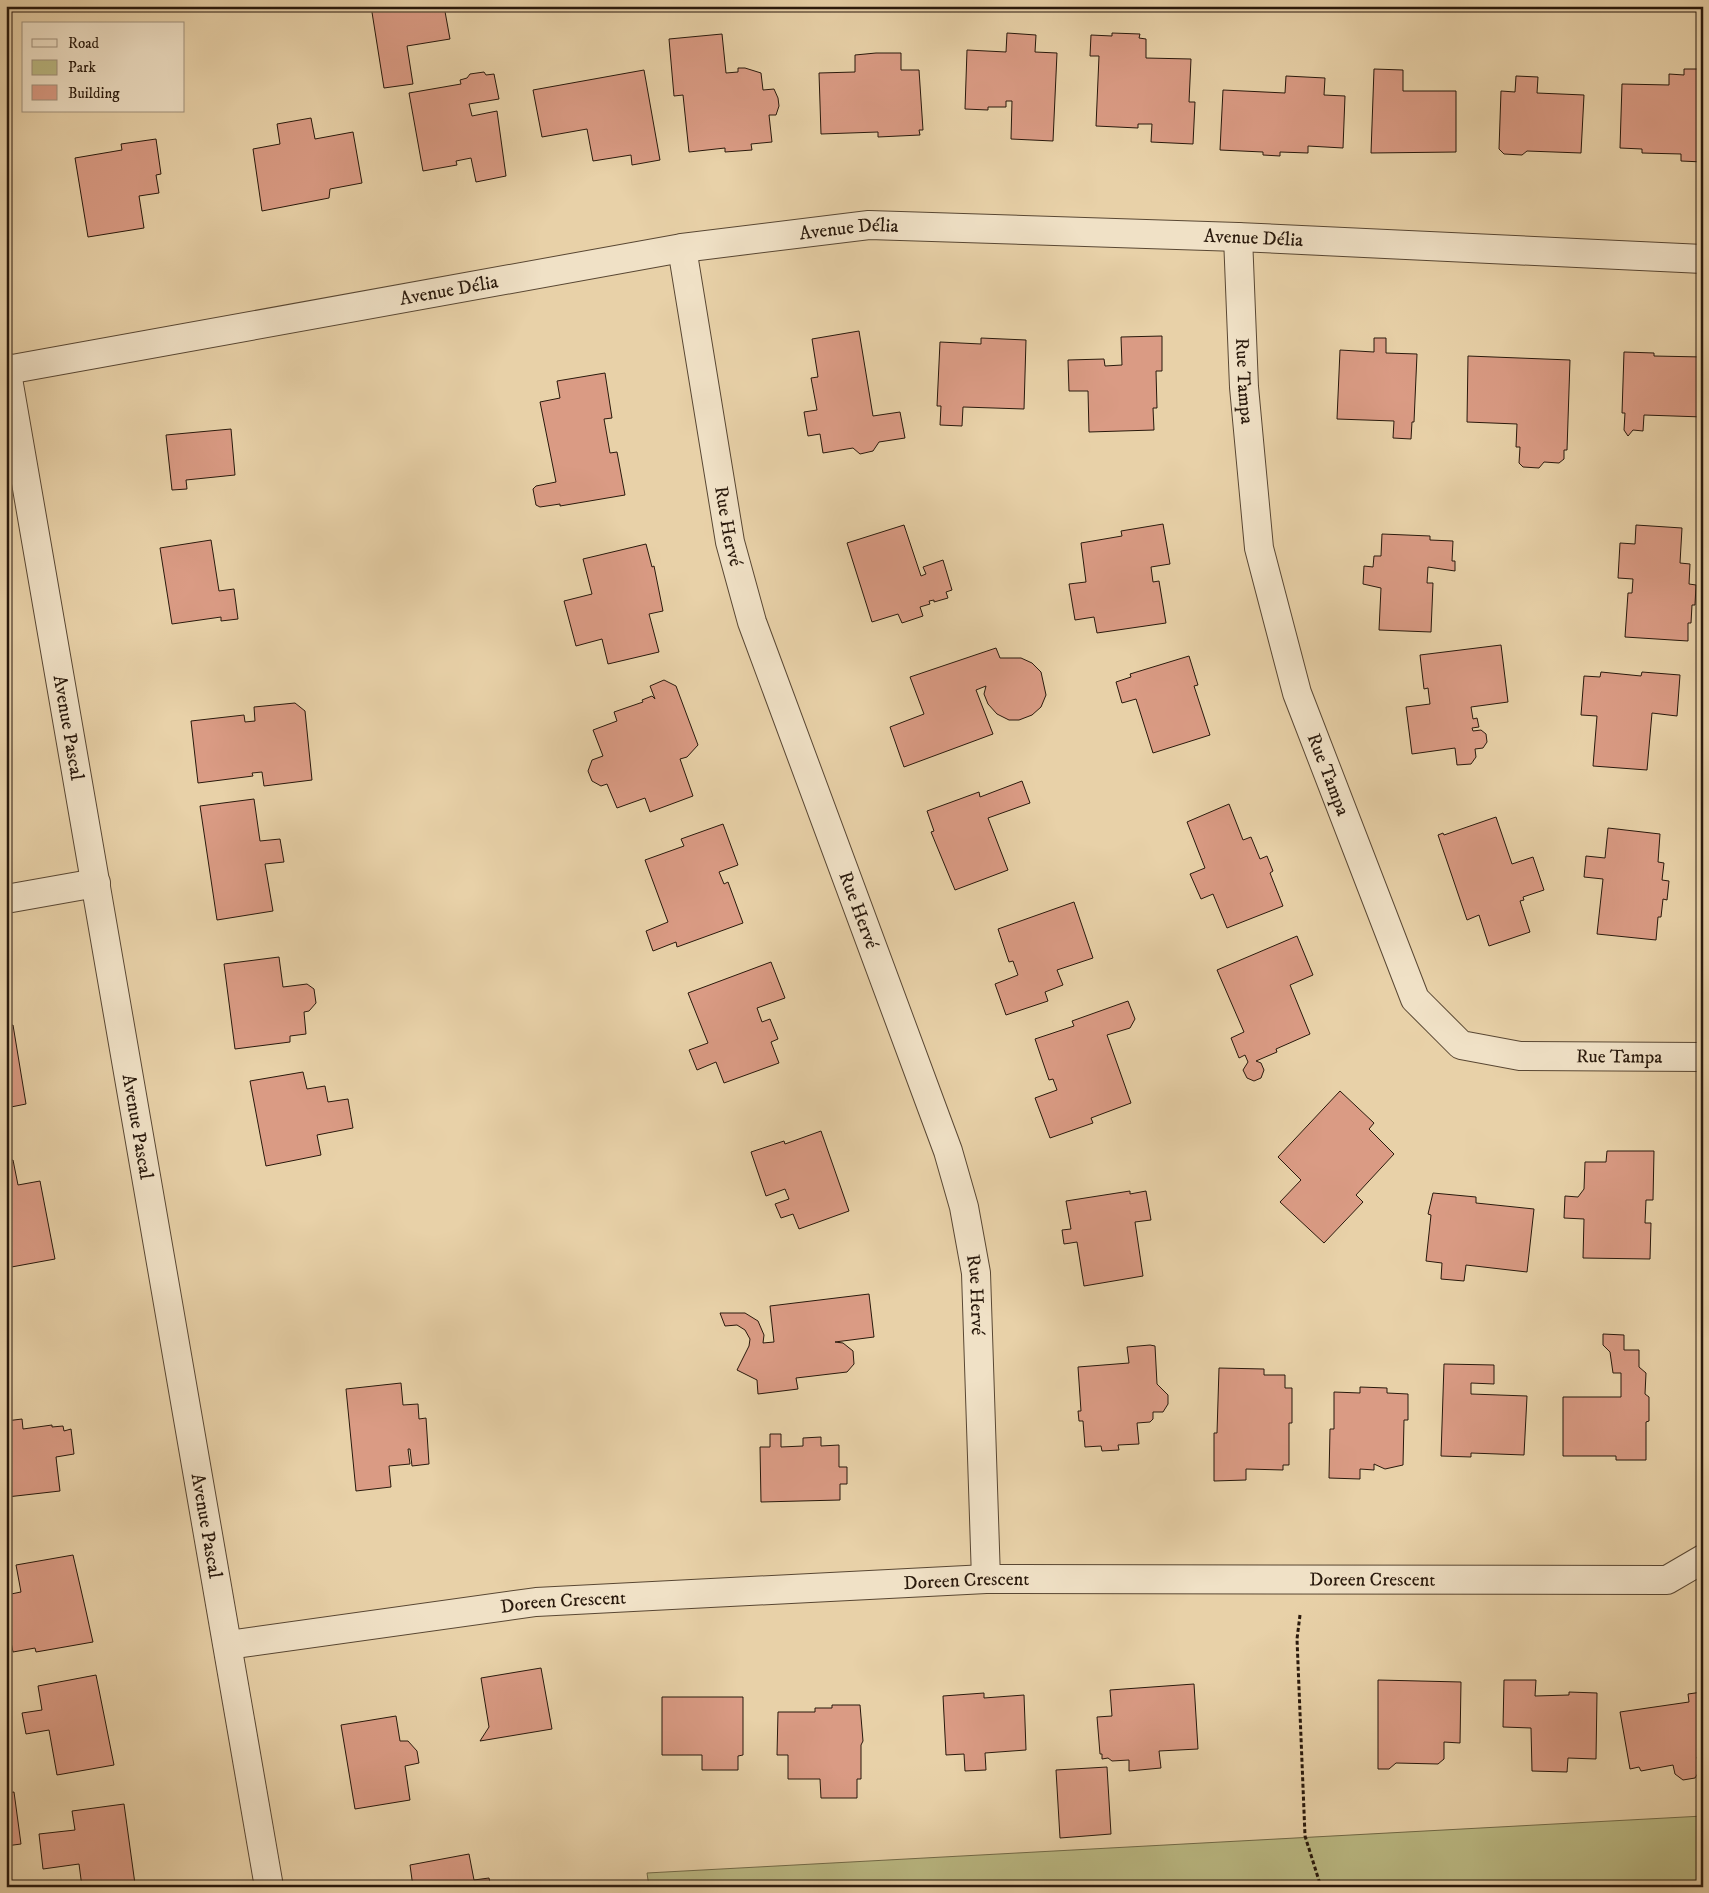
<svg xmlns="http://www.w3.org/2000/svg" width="1709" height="1893" viewBox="0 0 1709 1893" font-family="'IM FELL DW Pica',serif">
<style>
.green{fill:#bbba84;stroke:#726a48}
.building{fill:#da9b84;stroke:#29190c}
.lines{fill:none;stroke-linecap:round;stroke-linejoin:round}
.minor-casing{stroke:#594733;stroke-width:30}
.tertiary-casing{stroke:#594733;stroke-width:30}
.path{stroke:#29190c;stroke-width:3;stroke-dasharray:4 2.5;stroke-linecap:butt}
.minor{stroke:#f0e1c6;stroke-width:28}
.tertiary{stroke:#f0e1c6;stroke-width:28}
.labels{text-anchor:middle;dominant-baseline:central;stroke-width:4;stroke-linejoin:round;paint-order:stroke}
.street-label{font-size:19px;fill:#29190c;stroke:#f0e1c6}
</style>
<rect width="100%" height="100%" fill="#e8d1a8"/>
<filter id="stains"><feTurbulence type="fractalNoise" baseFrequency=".004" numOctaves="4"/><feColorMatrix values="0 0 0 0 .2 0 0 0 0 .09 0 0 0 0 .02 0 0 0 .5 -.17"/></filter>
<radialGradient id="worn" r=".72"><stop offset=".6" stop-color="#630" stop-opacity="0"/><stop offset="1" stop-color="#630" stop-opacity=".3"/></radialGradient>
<path class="green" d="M1703 1816V1887H649L647 1873Z"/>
<path class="building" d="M77 6H121H99L98 11H91V7Z
M371 6H444L450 39 407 46 413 84 384 88Z
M1007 33 1036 35 1035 52 1057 53 1053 141 1011 139 1012 101H1006V107H988V110L965 109 967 50 1006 52Z
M1112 33 1140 34 1139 38 1146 39V58L1191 59 1189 102H1195L1193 144 1151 142 1152 124H1138V128L1096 126 1099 56H1090L1091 35 1112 36Z
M722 34 726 73 738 72V68H745L761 73 763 90 774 89 778 98 779 106 776 115H769L772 142 751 144 752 150 725 152V148L689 152 683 95 674 96 669 39Z
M876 53H901V70H919L923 130H919L920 135 878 137V132L821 134 819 73 855 72V55Z
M1374 69 1403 70V91H1456V152L1371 153Z
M1684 69H1703V162L1681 161V154L1642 153V149L1620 148 1622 84 1669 85V74L1684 75Z
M644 70 660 160 632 165 631 155 593 161 587 129 542 137 533 90Z
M484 72 486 75 494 74 499 99 469 104 472 116 497 111 506 176 476 182 471 158 456 161 457 165 423 171 409 93 461 84 460 80 467 78 470 74Z
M1286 76 1325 78 1324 95 1345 96 1343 148 1308 146V153L1280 152V156L1263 155V152L1220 150 1223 90 1285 93Z
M1516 76 1538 77 1537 93 1584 95 1581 153 1527 151 1522 155 1504 154 1499 149 1501 91 1515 92Z
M311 118 315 139 353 132 362 183 330 189 329 198 262 211 253 149 280 144 277 124Z
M156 139 161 174 156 175 159 193 139 196 144 228 88 237 75 158 122 150 121 144Z
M859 331 873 416 900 412 905 438 879 442 873 451 860 454 853 448 823 453 820 434 808 436 804 412 817 410 811 378 818 377 812 339Z
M1162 336V371H1156L1157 408H1153L1154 430 1089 432 1088 391H1069L1068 360 1104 359 1105 366 1122 365 1121 337Z
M981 338 1026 340 1024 409 963 407 962 426 940 425 941 406H937L940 342 981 344Z
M1374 338H1386V353L1417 354 1414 422H1412L1411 439 1393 438 1394 421 1337 419 1340 350 1374 352Z
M1624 352 1654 353V356L1703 357V417L1644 415 1643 431 1633 430 1628 436 1624 430 1625 413H1622Z
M1468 356 1570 360 1567 450H1564V459L1559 463 1544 462 1539 468 1523 467 1519 463 1520 447H1516L1517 424 1467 422Z
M605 373 612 418 604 419 610 453 617 452 625 495 560 506V504L540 507 536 505 533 489 536 486 556 482 540 402 560 398 557 381Z
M231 429 235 475 186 480 187 489 172 490 166 435Z
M1163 524 1170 564 1151 567 1153 582 1159 581 1166 623 1097 633 1094 617 1075 620 1069 584 1086 582 1081 543 1122 536 1121 531Z
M904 525 921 576 926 574 923 567 943 560 952 590 946 592 948 598 934 602V600L929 601 930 604 920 607 923 616 902 623 898 614 872 622 847 543Z
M1636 525 1682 528 1680 563 1690 564 1689 584 1696 585 1695 605H1692L1691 623H1688V641L1625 637 1628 593H1632L1633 579 1618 578 1620 543 1635 544Z
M1382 534 1430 536V540L1453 541 1452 561H1455V571L1428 567 1427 583H1433L1431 632 1379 630 1381 588 1363 584 1364 566 1373 567 1374 556H1381Z
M211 540 219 591 234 589 238 619 221 621V617L172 624 160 548Z
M646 544 652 567 654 566 663 611 649 614 659 652 608 664 602 639 576 646 564 601 592 594 583 559Z
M1501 645 1508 702 1471 707 1473 719 1477 718 1479 727 1472 728 1473 731 1481 730 1486 734 1487 742 1483 748 1475 749 1476 757 1471 764 1457 765 1455 748 1412 754 1406 707 1430 704 1428 688 1424 689 1420 655Z
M996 648 1000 658H1021L1032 663 1041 672 1046 695 1041 707 1032 715 1019 720H1009L997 714 988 704 984 694 986 686 976 690 993 734 904 767 890 727 924 714 910 677Z
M1189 656 1198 685 1194 686 1210 735 1153 753 1136 699 1122 703 1116 682 1131 677 1130 674Z
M1601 672 1641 676 1642 672 1680 675 1677 716 1652 713 1647 770 1593 766 1597 716 1581 715 1584 676 1600 677Z
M664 680 676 686 698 745 687 757 680 759 693 796 650 812 645 798 617 808 607 784 601 786 592 781 588 771 592 760 603 756 593 730 617 721 614 712 643 702 642 700 652 696 655 699 650 686Z
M295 703 305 711 312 780 264 786 262 772 252 773 253 776 198 783 191 721 244 715 245 722 255 721 254 707Z
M1022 781 1030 803 988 818 1008 870 955 890 931 832 934 831 927 811 979 792 980 797Z
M254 799 260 841 280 839 284 862 265 864 273 911 217 920 200 806Z
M1229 804 1243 840 1251 837 1260 859 1267 856 1273 871 1270 873 1283 906 1227 928 1213 894 1201 899 1190 874 1205 868 1187 822Z
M1496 817 1512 864 1533 857 1544 890 1523 897 1524 900 1520 901 1530 932 1489 946 1479 915 1467 920 1438 835 1443 833 1444 835Z
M723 824 738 865 719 872 724 884 728 882 743 923 677 947 676 942 653 951 646 931 668 922 645 860 684 846 681 839Z
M1608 828 1660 834 1658 862 1664 863 1662 880 1669 881 1667 900 1663 899 1661 917H1658L1656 940 1597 934 1603 879 1584 877 1586 856 1605 858Z
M1074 902 1093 958 1057 970 1063 985 1045 992 1048 1001 1006 1015 995 984 1018 975 1013 961 1009 962 998 929Z
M1297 936 1313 975 1290 985 1310 1034 1276 1049 1277 1052 1256 1061 1261 1063 1264 1070 1261 1078 1254 1081 1247 1078 1243 1070 1248 1062 1245 1055 1239 1058 1231 1038 1244 1032 1217 970Z
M279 957 283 987 307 984 314 989 316 1003 309 1011 304 1012 306 1034 290 1036V1042L235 1049 224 964Z
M771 962 785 998 757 1008 762 1022 770 1019 778 1039 771 1042 779 1063 724 1083 716 1062 697 1070 689 1050 708 1043 688 993Z
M1128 1001 1135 1019 1130 1028 1107 1035 1131 1103 1091 1118 1093 1123 1050 1138 1035 1098 1057 1090 1053 1079 1049 1080 1035 1039 1074 1026 1072 1021Z
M13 1025 26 1104 6 1108V1027Z
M303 1072 307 1089 325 1086 328 1102 348 1099 353 1128 317 1135 321 1155 266 1166 250 1081Z
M1340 1091 1374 1123 1369 1129 1394 1154 1356 1195 1363 1202 1324 1243 1280 1202 1301 1180 1278 1157Z
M821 1131 849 1211 799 1229 793 1214 781 1218 775 1204 789 1199 785 1189 766 1196 751 1152 784 1141 785 1144Z
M1607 1151H1654L1653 1200H1646L1645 1223H1651L1650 1259 1583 1258 1584 1219 1564 1218 1565 1196 1578 1197 1584 1189 1585 1162H1606Z
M13 1160 18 1185 40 1181 55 1259 6 1268V1161Z
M1130 1191V1194L1146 1191 1151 1220 1135 1222 1143 1276 1084 1286 1077 1242 1064 1244 1062 1230 1071 1229 1066 1201Z
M1433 1193 1476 1197V1203L1534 1209 1527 1272 1466 1265 1464 1281 1441 1279 1442 1263 1426 1261 1431 1215 1428 1214Z
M869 1294 874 1337 835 1342 843 1343 853 1351 854 1364 847 1372 796 1378 798 1389 758 1394 757 1380 737 1370 749 1346 750 1339 745 1330 737 1325 725 1326 720 1313H745L758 1321 764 1335 763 1343 774 1342 770 1306Z
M1603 1334 1624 1335V1350H1639V1367L1646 1373 1645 1394 1649 1397V1421L1646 1422V1460H1616V1456H1563V1397H1621V1373H1613L1610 1352 1603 1345Z
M1150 1345 1155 1346 1157 1384 1168 1395V1404L1163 1412H1153V1419L1150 1422 1137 1423 1139 1444 1118 1445 1119 1450 1102 1451 1101 1446 1085 1447 1083 1421H1079L1078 1411H1081L1078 1367 1129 1363 1127 1347Z
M1444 1364 1494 1365V1384L1471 1383V1394L1527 1396 1524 1455 1471 1453V1457L1441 1456Z
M1219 1368 1264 1369V1375H1285V1388H1292V1423H1289V1465H1283V1470L1246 1469V1480L1214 1481V1433H1217Z
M401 1383 403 1405 418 1404 419 1419 426 1418 429 1464 412 1466 410 1449H408L410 1464 389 1466 391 1487 356 1491 346 1389Z
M1360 1387 1387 1388V1393L1408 1394V1420H1404L1403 1465 1385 1469 1374 1464V1470L1360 1469V1479L1329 1478 1330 1429H1334V1392L1360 1393Z
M22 1419 23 1429 52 1425V1427L63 1426 64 1431 71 1429 74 1454 56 1457 60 1491 7 1497 6 1421Z
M770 1434H781V1447L803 1446V1438L821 1437V1446L839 1445V1467H847V1484H840V1500L761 1502 760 1447H770Z
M73 1555 93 1642 36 1652 35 1648 13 1652 6 1617V1584L10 1586 11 1594 21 1592 16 1565Z
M541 1668 552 1729 480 1741 489 1727 481 1678Z
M96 1675 114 1765 57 1775 49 1730 26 1734 22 1713 42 1710 38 1686Z
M1378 1680 1461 1682 1460 1743 1444 1742V1759L1438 1764 1396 1763 1389 1769H1378Z
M1504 1680H1536L1535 1696 1569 1695V1692L1597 1693 1596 1759 1568 1758 1567 1772 1532 1771 1531 1728 1503 1727Z
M1194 1684 1198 1749 1159 1751 1161 1768 1129 1771V1760L1112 1761 1108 1758 1102 1759V1754H1100L1097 1717 1112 1716 1110 1690Z
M1702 1692 1703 1756 1697 1757 1700 1770 1695 1778 1683 1780 1675 1774 1673 1765 1641 1771 1639 1767 1630 1769 1620 1712 1689 1702 1688 1694Z
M984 1693V1698L1024 1695 1026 1750 985 1753 986 1770 965 1771 964 1754 946 1755 943 1696Z
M662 1697H743V1755L738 1756V1770H702V1755H662Z
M832 1705H860L863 1741 861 1745V1779H857V1798H821L820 1779H788V1755H777L778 1712H815V1708H832Z
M396 1716 400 1741H408L417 1751 419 1763 405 1766 410 1800 355 1809 341 1725Z
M1107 1767 1111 1834 1060 1838 1056 1770Z
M14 1792 21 1844 6 1846V1793Z
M124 1804 135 1884 113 1887H82L79 1864 43 1869 39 1834 75 1830 72 1811Z
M469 1854 474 1880 489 1878 491 1887H413L410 1865Z"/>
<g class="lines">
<g class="minor-casing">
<g id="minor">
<path id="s1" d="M1238 237 1244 387 1259 548 1297 693 1415 999 1461 1045 1520 1056 1703 1057"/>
<path id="s2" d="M682 248 730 542 752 622 948 1151 964 1207 976 1273 986 1579"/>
<path id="s3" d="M7 370 682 248 869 225 1238 237 1703 259"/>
<path d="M6 899 96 883"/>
<path id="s4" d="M228 1645 536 1602 986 1579 1667 1580 1703 1559"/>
</g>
</g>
<g class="tertiary-casing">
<g id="tertiary">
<path id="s5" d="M6 367 269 1887"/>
</g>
</g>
<path class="path" d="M1300 1615 1297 1639 1305 1836 1321 1887"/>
<use href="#minor" class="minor"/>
<use href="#tertiary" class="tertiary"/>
</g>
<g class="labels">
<g class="street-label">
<text stroke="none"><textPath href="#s3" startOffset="854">Avenue Délia</textPath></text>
<text stroke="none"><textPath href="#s3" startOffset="1259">Avenue Délia</textPath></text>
<text stroke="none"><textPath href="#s3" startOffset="449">Avenue Délia</textPath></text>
<text stroke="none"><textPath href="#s1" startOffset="144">Rue Tampa</textPath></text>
<text stroke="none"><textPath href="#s2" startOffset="282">Rue Hervé</textPath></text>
<text stroke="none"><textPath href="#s5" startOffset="366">Avenue Pascal</textPath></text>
<text stroke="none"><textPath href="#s1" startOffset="549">Rue Tampa</textPath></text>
<text stroke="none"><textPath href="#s2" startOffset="688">Rue Hervé</textPath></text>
<text stroke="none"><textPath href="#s1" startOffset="1014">Rue Tampa</textPath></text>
<text stroke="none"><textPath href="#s5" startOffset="771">Avenue Pascal</textPath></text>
<text stroke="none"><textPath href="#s2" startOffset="1092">Rue Hervé</textPath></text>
<text stroke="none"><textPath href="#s5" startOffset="1176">Avenue Pascal</textPath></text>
<text stroke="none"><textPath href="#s4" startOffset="1148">Doreen Crescent</textPath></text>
<text stroke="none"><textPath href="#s4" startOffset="742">Doreen Crescent</textPath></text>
<text stroke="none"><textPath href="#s4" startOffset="338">Doreen Crescent</textPath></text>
</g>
</g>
<rect width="1709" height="1893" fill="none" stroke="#e8d1a8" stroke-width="25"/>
<rect x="8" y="8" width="1694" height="1878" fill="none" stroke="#29190c" stroke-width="2.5"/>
<rect x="12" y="12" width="1684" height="1868" fill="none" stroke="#29190c"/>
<rect x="22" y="22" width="162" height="90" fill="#f0e1c6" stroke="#a0917c"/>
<rect x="32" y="39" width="25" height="8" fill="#f0e1c6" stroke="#a0917c"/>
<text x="68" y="48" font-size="15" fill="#29190c">Road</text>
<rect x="32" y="60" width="25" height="15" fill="#bbba84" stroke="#a0917c"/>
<text x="68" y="72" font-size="15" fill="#29190c">Park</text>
<rect x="32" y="85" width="25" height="15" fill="#da9b84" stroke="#a0917c"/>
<text x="68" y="98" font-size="15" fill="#29190c">Building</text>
<rect width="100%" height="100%" filter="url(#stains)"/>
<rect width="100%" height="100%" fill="url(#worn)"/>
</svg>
